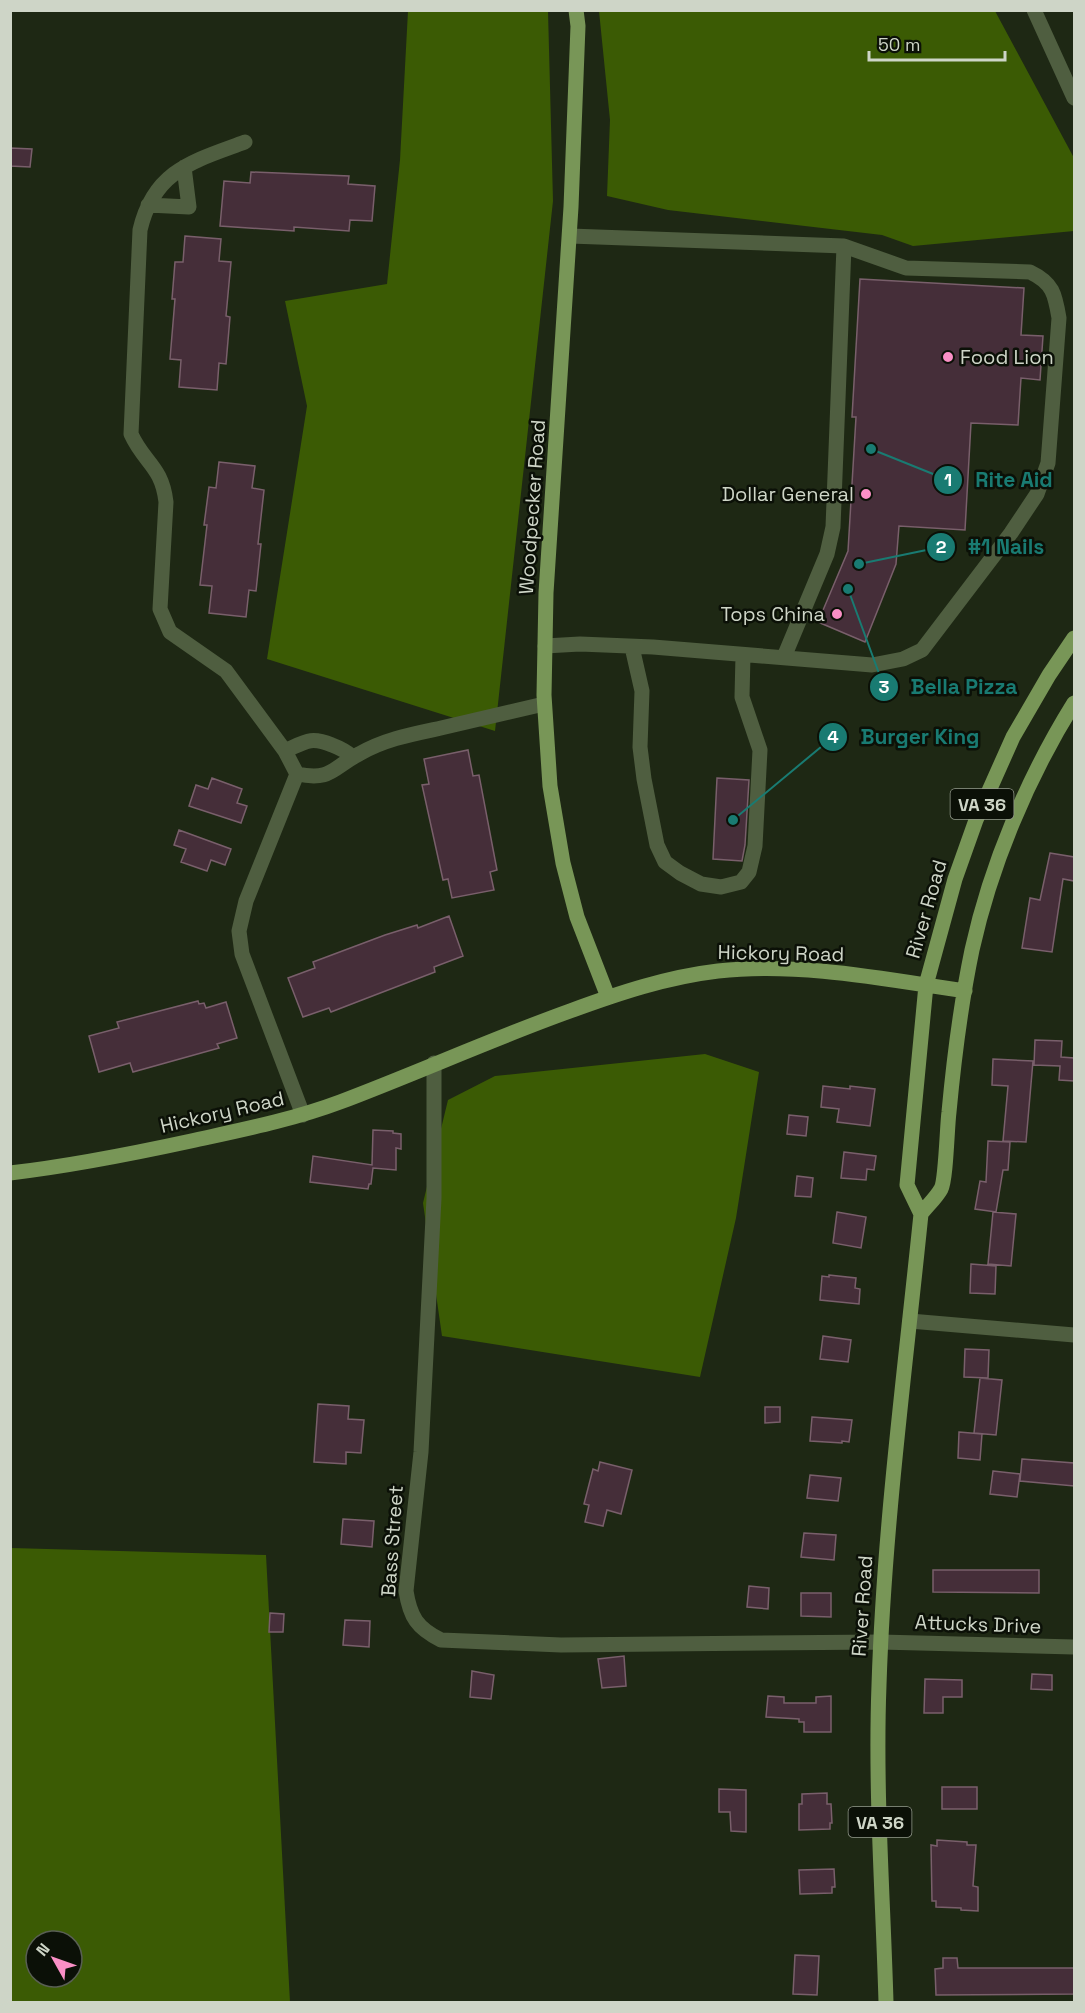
<svg xmlns="http://www.w3.org/2000/svg" width="1085" height="2013" viewBox="0 0 1085 2013" font-family="'Space Grotesk',sans-serif">
<style>
.forest{fill:#3b5b04;fill-rule:evenodd}
.building{fill:#452e39;stroke:#795f6b;stroke-width:1.5}
.lines{fill:none;stroke-linecap:round;stroke-linejoin:round}
.minor{stroke:#4f5e40;stroke-width:15}
.major{stroke:#789657;stroke-width:15}
.poi-dot{fill:#fa8fc6;stroke:#0b1007;stroke-width:2}
.labels{text-anchor:middle;dominant-baseline:central;stroke-width:5;stroke-linejoin:round;paint-order:stroke}
.shield{fill:#0b1007;stroke:#949a8d;stroke-width:1.5}
.shield-label{font-size:18px;font-weight:bold;fill:#ced5c7}
.poi-label{font-size:20px;fill:#ced5c7;stroke:#0b1007;text-anchor:end}
.street-label{font-size:20px;fill:#ced5c7;stroke:#0b1007}
.leader{fill:none;stroke:#197b72;stroke-width:2}
.callout-dot{fill:#197b72;stroke:#0b1007;stroke-width:2}
.mark-label{font-size:18px;text-anchor:middle;font-weight:bold;fill:#fff}
.callout-label{font-size:21px;text-anchor:middle;font-weight:bold;fill:#197b72;stroke:#0b1007;stroke-width:5;stroke-linejoin:round;paint-order:stroke}
</style>
<rect width="100%" height="100%" fill="#1e2814"/>
<path class="forest" d="M408 11H548L553 201 495 731 267 659 307 406 285 301 387 284 400 160Z
M599 11H995L1074 158V231L913 246 882 235 668 210 607 196 610 120Z
M705 1054 759 1072 736 1218 700 1377 442 1336 423 1203 448 1100 495 1076Z
M11 1548 266 1555 290 2002H11ZM36 1941H72V1977H36Z"/>
<path class="building" d="M10 148 32 149 30 167 10 166Z
M251 172 349 176 348 184 375 186 372 221 350 220 349 231 294 227V231L220 226 224 181 250 183Z
M185 236 221 239 219 261 231 262 226 316 230 317 226 364 219 363 217 390 179 387 181 360 170 359 175 299H172L175 262H183Z
M860 279 1024 288 1021 335 1043 336 1040 380 1021 378 1018 425 971 423 965 530 899 526 896 564 865 642 818 622 848 551 856 417H852Z
M219 462 255 466 252 488 264 490 258 544H261L256 591 249 590 246 617 209 613 212 586 200 585 207 525H204L209 487 216 488Z
M468 750 473 776 479 775 497 870 490 872 494 890 452 898 448 879 443 880 422 785 429 784 424 759Z
M212 778 242 789 237 803 247 806 241 823 189 806 196 785 208 789Z
M717 778 749 780 745 845 742 861 713 859Z
M179 830 231 849 225 865 211 860 207 871 181 862 186 849 174 845Z
M1050 853 1074 857V881L1063 879 1052 952 1022 948 1030 898 1040 900Z
M449 916 463 956 434 967 435 972 362 1000 331 1012 329 1008 303 1017 288 978 315 968 313 962 385 935 417 925 418 928Z
M198 1001 199 1004 204 1003 206 1008 226 1002 237 1038 217 1044 219 1048 133 1072 130 1063 99 1072 89 1036 119 1028 117 1022Z
M1035 1040 1062 1041 1061 1057 1074 1058V1081L1059 1080 1060 1066 1034 1065Z
M993 1059 1033 1061 1026 1142 1003 1141 1008 1086 992 1085Z
M823 1086 850 1089V1086L875 1089 870 1126 837 1122 839 1109 821 1107Z
M789 1115 808 1117 806 1136 787 1134Z
M373 1130 393 1131V1133L401 1134V1149L396 1148V1170L373 1168 371 1184H369L368 1189 310 1182 313 1156 372 1165Z
M988 1141 1010 1142 1008 1170H1003L996 1212 975 1209 980 1181 986 1182Z
M844 1152 876 1156 874 1170 867 1169 866 1180 841 1178Z
M797 1176 813 1178 811 1197 795 1196Z
M837 1212 866 1217 861 1248 833 1243Z
M993 1212 1016 1214 1011 1266 988 1264Z
M971 1264 996 1266 995 1294 970 1293Z
M829 1275 856 1278 855 1288 860 1289 859 1304 820 1300 822 1276 829 1277Z
M823 1336 851 1340 848 1362 820 1359Z
M965 1349 989 1350 988 1378 964 1377Z
M980 1378 1002 1380 996 1435 974 1433Z
M318 1404 349 1406 348 1419 364 1420 361 1453 346 1452V1464L314 1462Z
M765 1407H780V1422L765 1423Z
M812 1417 852 1420 849 1442 842 1441V1443L810 1441Z
M959 1432 982 1434 980 1460 958 1458Z
M1022 1459 1074 1463V1486L1020 1481Z
M600 1462 632 1470 621 1514 607 1510 603 1526 585 1522 589 1505 584 1504 593 1469 598 1471Z
M993 1471 1020 1474 1017 1497 990 1494Z
M810 1475 841 1478 838 1501 807 1498Z
M343 1519 374 1521 372 1547 341 1544Z
M804 1533 836 1535 834 1560 801 1557Z
M933 1570H1039V1593L933 1592Z
M749 1586 769 1588 768 1609 747 1607Z
M801 1593H831V1617L801 1616Z
M270 1613 284 1614 283 1632H269Z
M345 1620 370 1621 369 1647 343 1645Z
M624 1656 626 1686 602 1688 598 1659Z
M472 1671 494 1675 491 1699 470 1697Z
M1032 1674 1052 1675V1690L1031 1689Z
M925 1679 962 1680V1697H943V1713H924Z
M768 1696 784 1697V1703H816V1697L831 1696V1732H804V1722H799V1719L766 1717Z
M942 1787H977V1809H942Z
M719 1789 746 1790V1832L731 1831 730 1812H719Z
M827 1793V1804H831L832 1823H830V1829L799 1830V1804H802V1794Z
M937 1840 967 1842V1845H976L973 1886 978 1887V1911L961 1910V1908L936 1907V1901H932L931 1845 937 1846Z
M834 1869 835 1887H832V1893L800 1894 799 1870Z
M795 1955 819 1956 817 1995 793 1994Z
M943 1958H957L958 1968H1074V1994L936 1995 935 1969 943 1968Z"/>
<g class="lines">
<path class="minor" d="M1034 10 1074 98
M245 142C194 161 154 170 140 230L131 434C144 463 162 466 166 502L160 609 170 632 226 671 285 751 297 774
M148 205 189 207 184 167
M545 646 580 644 653 647 872 665 903 659 922 650 1011 533 1037 494 1048 463 1059 318C1055 294 1053 283 1030 272L906 268 844 246 570 236
M632 647 642 691 640 747 644 779 657 845 665 862 680 873 701 884 721 887 741 882 749 872 755 846 760 750 742 697 743 655
M784 657 827 554 833 527 844 246
M285 751C305 742 310 736 332 745 340 748 346 751 353 757
M434 1063V1198L421 1452 406 1591C410 1617 417 1628 441 1640L561 1645 880 1642 1074 1647
M303 1115 242 954 239 931 246 901 297 774C332 781 332 768 359 754 385 739 413 734 441 728 476 720 510 712 544 704
M910 1321 1074 1335"/>
<path class="major" d="M576 10 578 26 571 207 546 593 544 695 550 786 563 863 577 917 608 997
M10 1173C71 1166 131 1154 191 1141 241 1130 292 1120 340 1102 417 1073 492 1039 570 1011 619 993 667 977 718 971 800 962 884 979 965 991
M921 1214C927 1206 936 1198 941 1189 946 1180 947 1127 949 1112 954 1058 961 1003 972 950 991 864 1028 777 1074 703
M886 2002C883 1897 875 1790 879 1685 884 1527 905 1371 921 1214L907 1185 926 985 955 879 976 820 1013 737 1049 675 1074 638"/>
</g>
<g class="poi-dot">
<circle cx="948" cy="357" r="6"/>
<circle cx="866" cy="494" r="6"/>
<circle cx="837" cy="614" r="6"/>
</g>
<g class="labels">
<g class="shield">
<rect x="950.5" y="789" width="63" height="30" rx="4.5"/>
<rect x="848.5" y="1807" width="63" height="30" rx="4.5"/>
</g>
<g class="shield-label">
<text x="982" y="804">VA 36</text>
<text x="880" y="1822">VA 36</text>
</g>
<g class="poi-label">
<text x="960" y="357" text-anchor="start">Food Lion</text>
<text x="854" y="494">Dollar General</text>
<text x="825" y="614">Tops China</text>
</g>
<g class="street-label">
<text transform="translate(532 507) rotate(-86)">Woodpecker Road</text>
<text transform="translate(926 909) rotate(-74)">River Road</text>
<text transform="translate(781 953) rotate(1)">Hickory Road</text>
<text transform="translate(222 1112) rotate(-13)">Hickory Road</text>
<text transform="translate(392 1541) rotate(-86)">Bass Street</text>
<text transform="translate(862 1606) rotate(-86)">River Road</text>
<text transform="translate(978 1624) rotate(2)">Attucks Drive</text>
</g>
</g>
<path class="leader" d="M871 449L948 480M859 564L941 547M848 589L884 687M733 820L833 737"/>
<g class="callout-dot">
<circle cx="871" cy="449" r="6"/>
<circle cx="859" cy="564" r="6"/>
<circle cx="848" cy="589" r="6"/>
<circle cx="733" cy="820" r="6"/>
<circle cx="948" cy="480" r="15"/>
<circle cx="941" cy="547" r="15"/>
<circle cx="884" cy="687" r="15"/>
<circle cx="833" cy="737" r="15"/>
</g>
<g class="mark-label">
<text x="948" y="486">1</text>
<text x="941" y="553">2</text>
<text x="884" y="693">3</text>
<text x="833" y="743">4</text>
</g>
<g class="callout-label">
<text x="1014" y="487">Rite Aid</text>
<text x="1006" y="554">#1 Nails</text>
<text x="964" y="694">Bella Pizza</text>
<text x="920" y="744">Burger King</text>
</g>
<rect width="1085" height="2013" fill="none" stroke="#ced5c7" stroke-width="24"/>
<g transform="translate(54 1959) rotate(310)"><circle r="28" fill="#0b1007" stroke="#595f54" stroke-width="1.5"/>
<path d="M0-4.5L10 22L0 15L-10 22Z" fill="#fa8fc6"/>
<text y="-9" font-size="16" font-weight="bold" text-anchor="middle" fill="#ced5c7">N</text>
</g>
<path d="M869 51v9h136v-9" fill="none" stroke="#ced5c7" stroke-width="3"/>
<text x="878" y="51" font-size="18" fill="#ced5c7" stroke="#0b1007" stroke-width="4.5" paint-order="stroke">50 m</text>
</svg>
